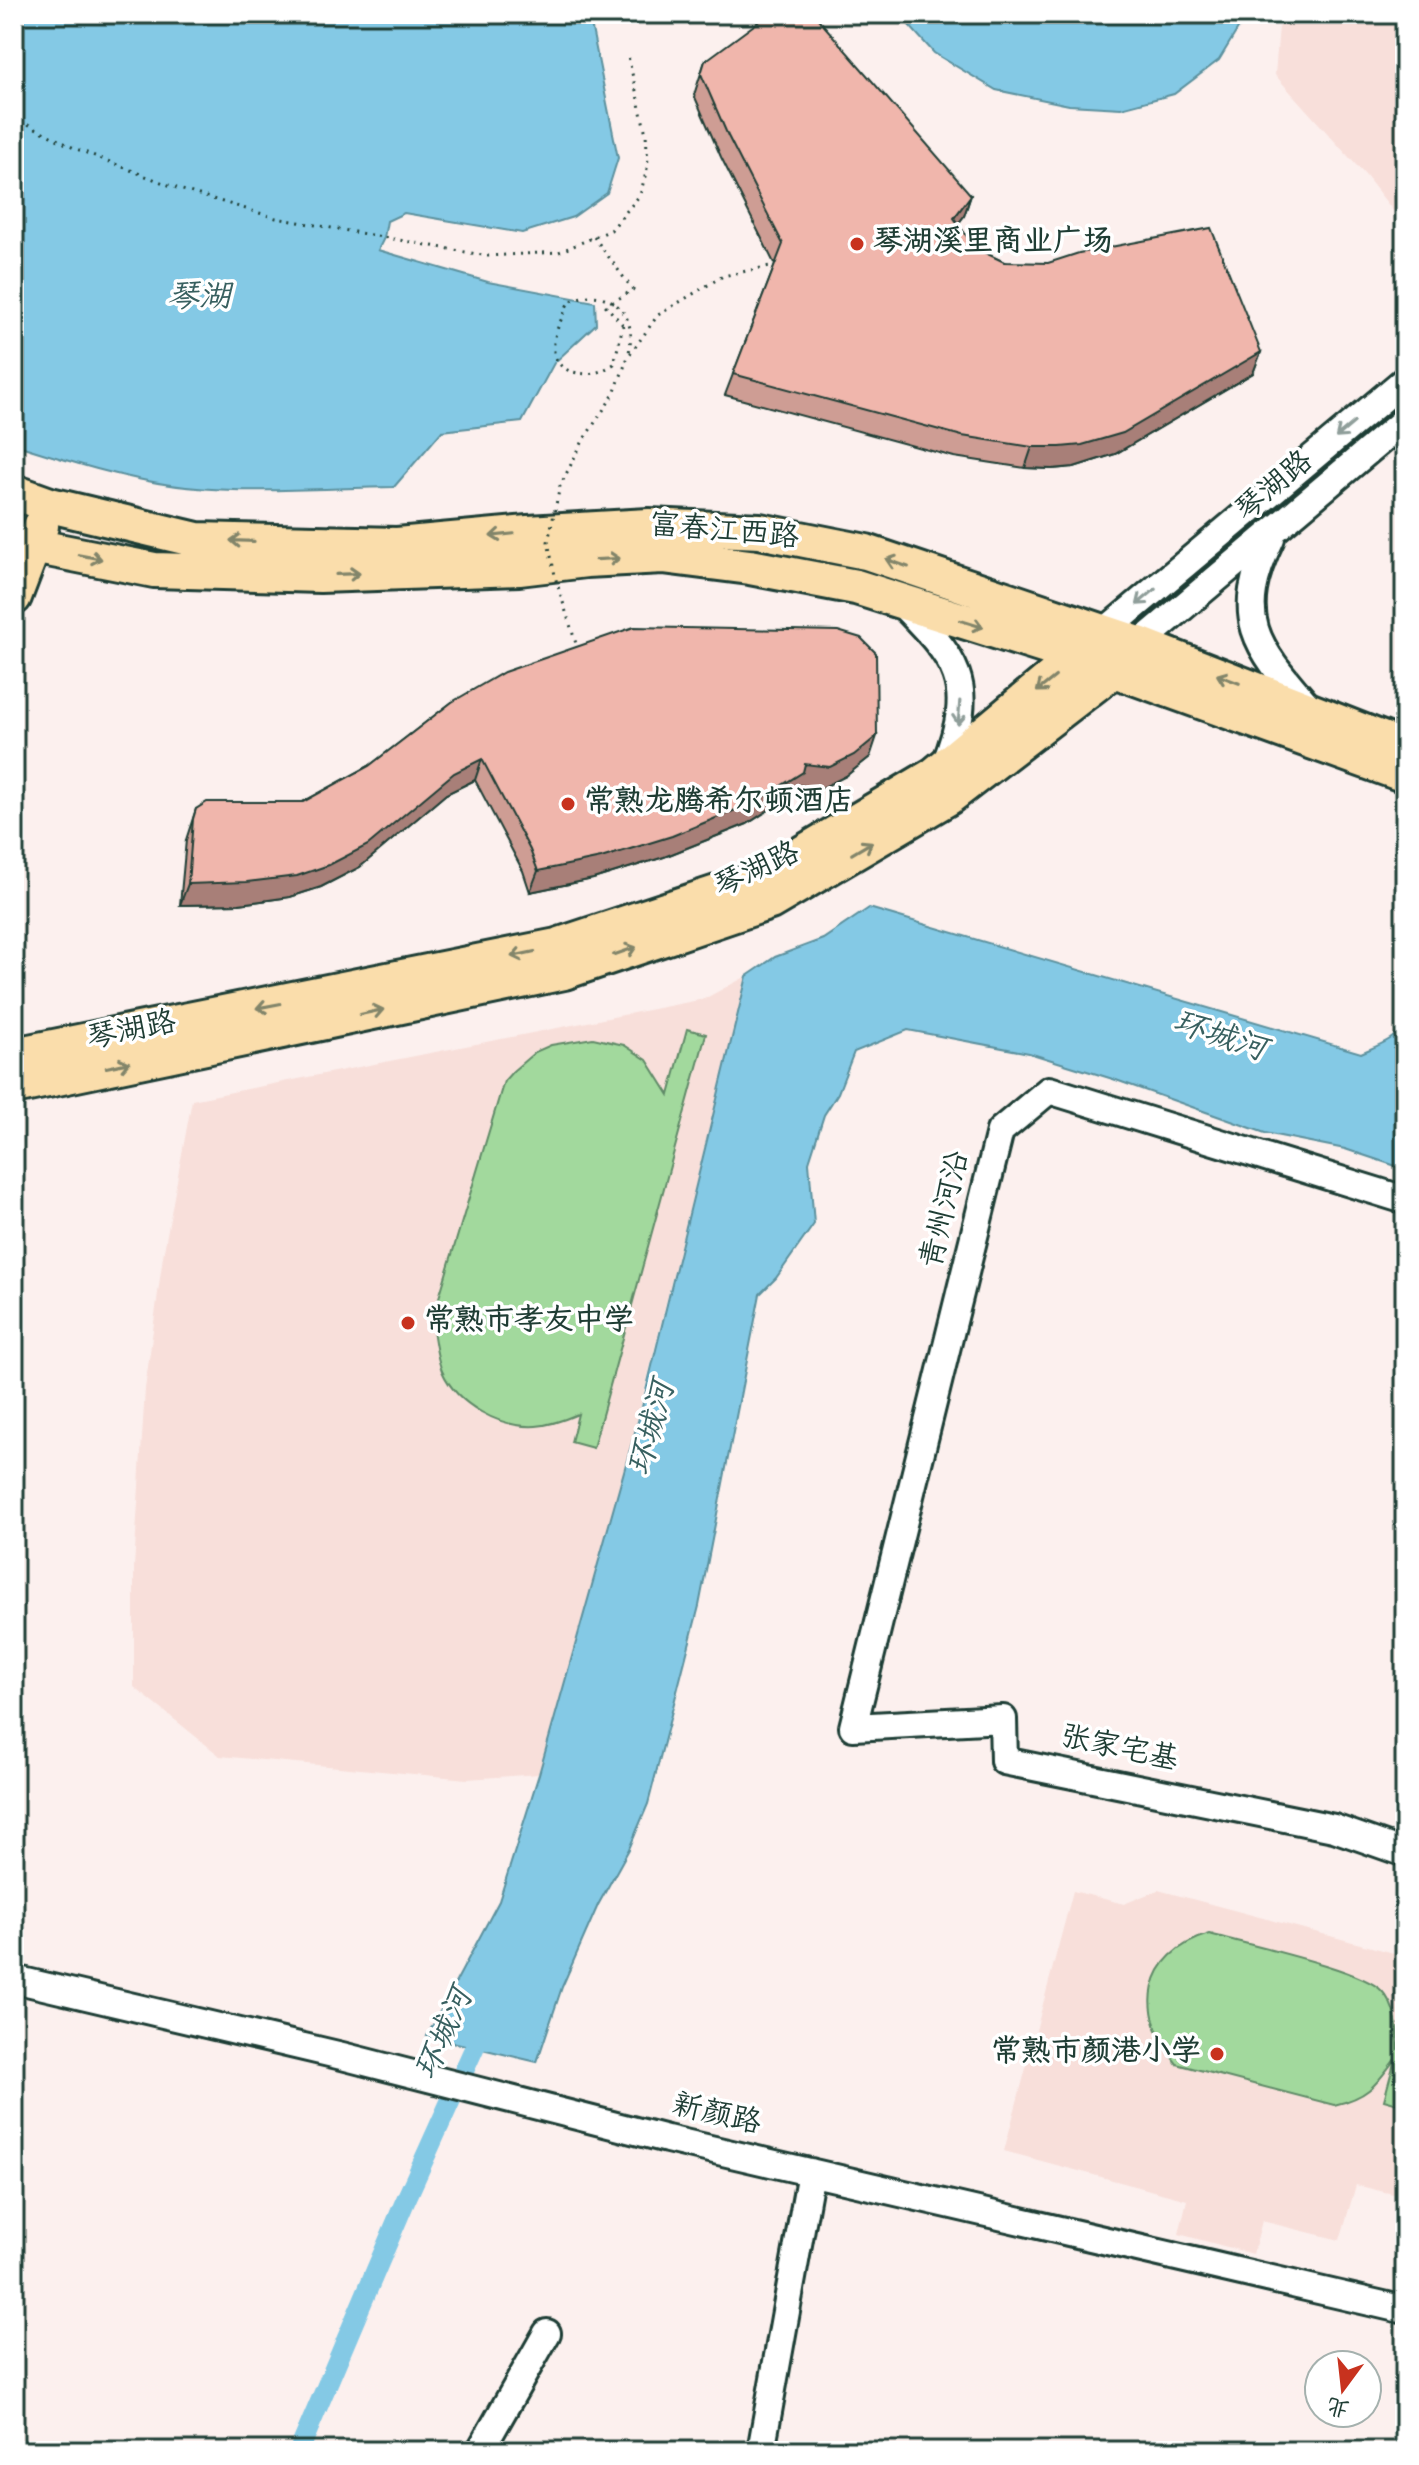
<svg xmlns="http://www.w3.org/2000/svg" width="1419" height="2465" viewBox="0 0 1419 2465" font-family="'Gochi Hand','LXGW WenKai TC',sans-serif">
<style>
.built{fill:#f8dfda}
.green{fill:#a2d99d;stroke:#608b68;stroke-width:2}
.water{fill:#84c9e5;stroke:#5c919e;stroke-width:2}
.lines{fill:none;stroke-linecap:round;stroke-linejoin:round}
.canal{stroke:#84c9e5;stroke-width:20}
.minor-casing{stroke:#1f3d34;stroke-width:32}
.major-casing{stroke:#1f3d34;stroke-width:40}
.path{stroke:#1f3d34;stroke-width:3;stroke-dasharray:2 6;stroke-linecap:butt}
.minor{stroke:#fff;stroke-width:26}
.major{stroke:#faddab;stroke-width:34}
.path-bridge{stroke:#1f3d34;stroke-width:3;stroke-dasharray:2 6;stroke-linecap:butt}
.wall{fill:#ce9d94;stroke:#1f3d34;stroke-width:2}
.shaded-wall{fill:#a87f78;stroke:#1f3d34;stroke-width:2}
.building{fill:#f0b6ac;stroke:#1f3d34;stroke-width:2}
.oneway{stroke:#8f9e9a}
.oneway2{stroke:#82856a}
.poi-dot{fill:#c8321e;stroke:#fff;stroke-width:3}
.labels{text-anchor:middle;dominant-baseline:central;stroke-width:7;stroke-linejoin:round;paint-order:stroke}
.poi-label{font-size:30px;font-weight:bold;fill:#1f3d34;stroke:#fff;text-anchor:start}
.street-label{font-size:30px;fill:#1f3d34;stroke:#fff}
.water-label{font-size:32px;font-style:italic;fill:#386060;stroke:#fff}
</style>
<rect width="100%" height="100%" fill="#fcf0ee"/>
<filter id="ink" filterUnits="userSpaceOnUse"><feTurbulence type="fractalNoise" baseFrequency=".0125" numOctaves="2"/><feDisplacementMap in="SourceGraphic" scale="16" xChannelSelector="R" yChannelSelector="G"/><feConvolveMatrix kernelMatrix="1 2 1 2 8 2 1 2 1" color-interpolation-filters="sRGB"/></filter>
<g filter="url(#ink)">
<path class="built" d="M1280 14H1405V226L1366 176 1275 75Z
M747 976 598 1577 539 1774 467 1779 220 1756 134 1687V1567L145 1389 163 1256 192 1100 704 999Z
M1158 1890 1405 1956V2197L1356 2185 1340 2240 1262 2221 1253 2254 1179 2234 1187 2200 1004 2151 1073 1891 1124 1904Z"/>
<path class="green" d="M687 1029 706 1034 593 1448 571 1442 578 1414C564 1420 551 1425 536 1426 500 1428 457 1405 442 1371 436 1355 434 1338 432 1321L504 1081 513 1071 535 1052 551 1045 593 1038 624 1045 647 1060 669 1095Z
M1210 1934C1244 1944 1362 1969 1382 1991 1397 2007 1398 2030 1398 2050L1405 2026V2106L1384 2100 1395 2059C1375 2086 1368 2097 1334 2105L1177 2064C1136 2014 1142 1954 1210 1934Z"/>
<path class="water" d="M14 14H589L618 158 607 193 573 217 522 233 404 213 387 221 384 238 378 250 488 282 595 302 596 324 554 363 522 422 442 431 394 487C327 488 254 494 186 487 130 481 68 461 14 444Z
M899 14H1260L1244 19 1219 60 1174 94 1121 108 1069 105 996 90 934 53Z
M869 908 1361 1053C1376 1046 1399 1039 1405 1022V1169L1345 1149 1265 1133 1116 1080 1029 1053 908 1030 854 1052 838 1093 824 1115 809 1162 814 1224 776 1278 760 1294 699 1606 648 1804 629 1849 598 1905 562 1987 537 2062 427 2036 499 1901 539 1774 642 1407 747 976 775 957 823 939Z"/>
<g class="lines">
<path class="canal" d="M299 2451 404 2204 486 2022"/>
<g class="minor-casing">
<path id="minor" d="M1271 538C1231 621 1257 647 1312 711
M899 601C957 660 978 682 945 765
M1104 632 1405 380
M1139 644 1405 420
M1405 1200 1049 1090 1000 1131 853 1727 1003 1719 1004 1761 1334 1828 1405 1853
M14 1979 342 2056 667 2139 1405 2310
M480 2451 547 2333
M761 2451 811 2172"/>
</g>
<g class="major-casing">
<path id="major" d="M14 492 50 505 197 540 397 545 528 533 649 526 760 531 866 552 1139 644 1405 748
M14 539 33 546 154 570 320 575 519 568 586 560 663 556 750 567 856 587 1078 657 1405 775
M14 597 41 526
M14 1055 557 946 759 879 934 775 1089 646
M14 1087 564 972 770 902 949 797 1114 670 1125 658"/>
</g>
<path class="path" d="M14 117 74 148 179 189 276 218 488 256 559 252 611 230 640 195 648 165 646 134 628 56
M594 237 633 290 606 306 623 325"/>
<use href="#minor" class="minor"/>
<use href="#major" class="major"/>
<path class="path-bridge" d="M623 325 614 364C600 373 589 376 573 372 545 364 553 335 563 316 563 315 567 305 568 304 580 293 602 294 614 303 632 317 632 333 629 353
M578 650 556 580 548 542 560 486 584 439 614 394 628 357 658 315 723 276 775 265"/>
</g>
<path class="wall" d="M705 61 971 195 964 216 958 224 975 248 1004 262 1261 352 1253 373 1115 454 1074 467 1052 469 1025 468 954 457 725 395 775 265 721 157 694 95Z
M452 702 870 757 846 776 822 788 798 785 795 793 747 824 664 857 593 879 530 892 523 871 475 780 446 794 360 867 321 887 290 897 239 904 180 905 186 840 196 809 303 802 369 766Z"/>
<path class="shaded-wall" d="M971 195 964 216 946 239 954 218Z
M1261 352 1253 373 1115 454 1074 467 1052 469 1025 468 1032 447Z
M877 736 870 757 846 776 822 788 798 785 795 793 747 824 664 857 593 879 530 892 538 871Z
M482 759 475 780 446 794 360 867 321 887 290 897 239 904 180 905 188 884Z"/>
<path class="building" d="M769 14H814L971 195 954 218 975 248 1004 262 1048 263 1079 253 1211 228 1261 352 1123 433 1082 445 1060 447H1032L962 436 733 374 783 244 728 136 701 74 705 61Z
M634 627 838 631 861 638 876 653 877 736 854 755 830 767 805 764 803 772 755 802 672 836 601 858 538 871 530 850 482 759 454 773 368 845 329 865 297 876 247 882 188 884 193 819 196 809 207 802H303L369 766 452 702 504 672Z"/>
<defs><path id="oneway-shaft" d="M-6 0H5M1.5-3L5.5 0L1.5 3" fill="none" stroke-width="1.6" stroke-linecap="round" stroke-linejoin="round" transform="scale(2)"/></defs>
<g class="oneway">
<use href="#oneway-shaft" transform="translate(1345 430) rotate(140)"/>
<use href="#oneway-shaft" transform="translate(1146 597) rotate(140)"/>
<use href="#oneway-shaft" transform="translate(959 713) rotate(94)"/>
</g>
<g class="oneway2">
<use href="#oneway-shaft" transform="translate(502 535) rotate(174)"/>
<use href="#oneway-shaft" transform="translate(242 541) rotate(-178)"/>
<use href="#oneway-shaft" transform="translate(90 557) rotate(11)"/>
<use href="#oneway-shaft" transform="translate(608 559) rotate(-3)"/>
<use href="#oneway-shaft" transform="translate(897 563) rotate(-161)"/>
<use href="#oneway-shaft" transform="translate(348 574) rotate(-2)"/>
<use href="#oneway-shaft" transform="translate(972 624) rotate(17)"/>
<use href="#oneway-shaft" transform="translate(1228 679) rotate(-159)"/>
<use href="#oneway-shaft" transform="translate(1046 684) rotate(141)"/>
<use href="#oneway-shaft" transform="translate(862 848) rotate(-31)"/>
<use href="#oneway-shaft" transform="translate(625 951) rotate(-19)"/>
<use href="#oneway-shaft" transform="translate(523 954) rotate(168)"/>
<use href="#oneway-shaft" transform="translate(268 1006) rotate(169)"/>
<use href="#oneway-shaft" transform="translate(372 1012) rotate(-12)"/>
<use href="#oneway-shaft" transform="translate(118 1065) rotate(-12)"/>
</g>
</g>
<g class="poi-dot">
<circle cx="857" cy="244" r="8"/>
<circle cx="568" cy="804" r="8"/>
<circle cx="408" cy="1323" r="8"/>
<circle cx="1217" cy="2054" r="8"/>
</g>
<g class="labels">
<g class="poi-label">
<text x="873" y="244">琴湖溪里商业广场</text>
<text x="584" y="804">常熟龙腾希尔顿酒店</text>
<text x="424" y="1323">常熟市孝友中学</text>
<text x="1201" y="2054" text-anchor="end">常熟市颜港小学</text>
</g>
<g class="street-label">
<text transform="translate(1276 488) rotate(-40)">琴湖路</text>
<text transform="translate(724 534) rotate(5)">富春江西路</text>
<text transform="translate(758 872) rotate(-25)">琴湖路</text>
<text transform="translate(132 1033) rotate(-11)">琴湖路</text>
<text transform="translate(948 1210) rotate(-76)">青州河沿</text>
<text transform="translate(1119 1751) rotate(12)">张家宅基</text>
<text transform="translate(716 2117) rotate(13)">新颜路</text>
</g>
<g class="water-label">
<text x="199" y="300">琴湖</text>
<text transform="translate(1219 1039) rotate(18)">环城河</text>
<text transform="translate(655 1429) rotate(-75)">环城河</text>
<text transform="translate(447 2035) rotate(-66)">环城河</text>
</g>
</g>
<rect width="1419" height="2465" fill="none" stroke="#fff" stroke-width="48"/>
<rect x="24" y="24" width="1371" height="2417" fill="none" stroke="#1f3d34" stroke-width="3" filter="url(#ink)"/>
<g transform="translate(1343 2389) rotate(195)"><circle r="38" fill="#ffffff" stroke="#a5b1ae" stroke-width="2"/>
<path d="M0-6L14 30L0 20L-14 30Z" fill="#c8321e"/>
<text y="-12" font-size="22" font-weight="bold" text-anchor="middle" fill="#1f3d34">北</text>
</g>
</svg>
